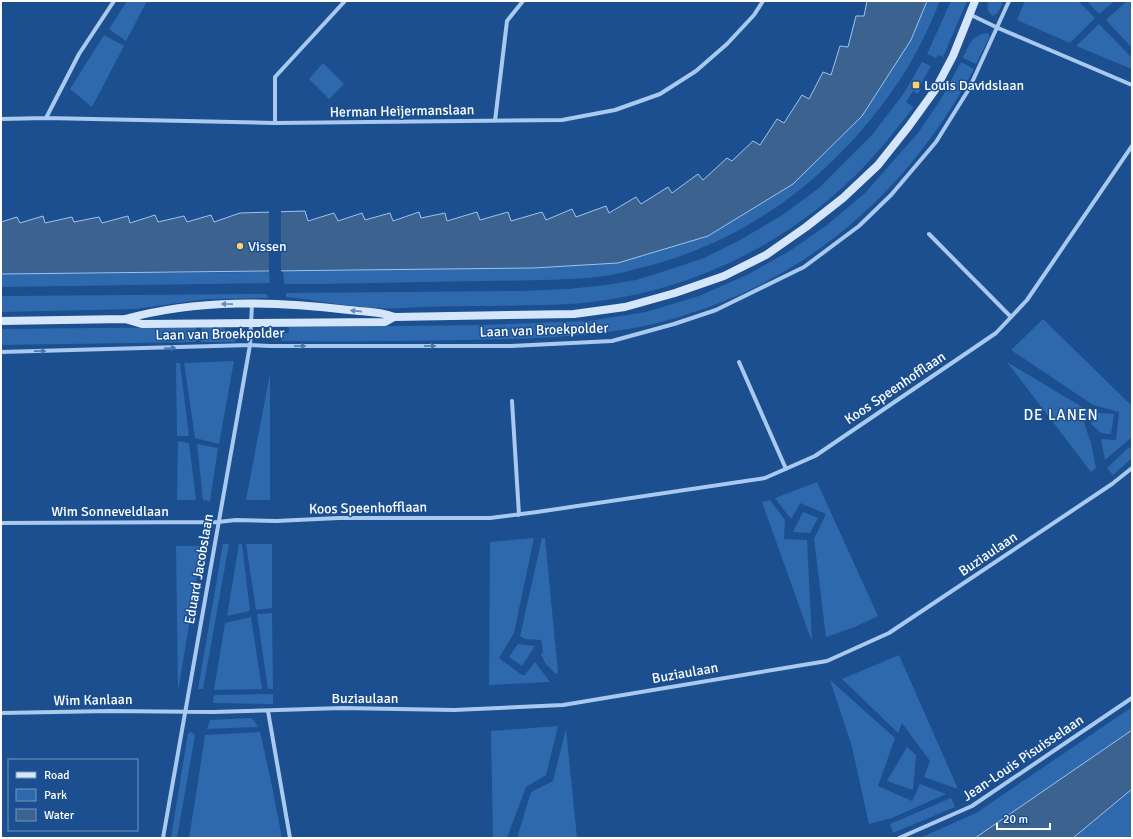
<svg xmlns="http://www.w3.org/2000/svg" width="1133" height="839" viewBox="0 0 1133 839" font-family="Signika,sans-serif">
<style>
.green{fill:#2e69ad}
.water{fill:#3c6290;stroke:#9cc4f0}
.pier{fill:#1b4f8f}
.lines{fill:none;stroke-linecap:round;stroke-linejoin:round}
.minor{stroke:#a9c9ee;stroke-width:4}
.secondary{stroke:#d6e6fa;stroke-width:8}
.oneway{fill:#668bba}
.oneway2{fill:#4674ac}
.poi-dot{fill:#ffd166;stroke:#1b4f8f;stroke-width:1.5}
.labels{text-anchor:middle;dominant-baseline:central;stroke-width:3;stroke-linejoin:round;paint-order:stroke}
.poi-label{font-size:14px;fill:#fff;stroke:#1b4f8f;text-anchor:start}
.street-label{font-size:14px;fill:#fff;stroke:#1b4f8f}
.neighbourhood-label{font-size:15px;letter-spacing:1px;fill:#fff;stroke:#1b4f8f}
</style>
<rect width="100%" height="100%" fill="#1b4f8f"/>
<path class="green" d="M127 1H147L126 41 109 29Z
M927 1H940C928 30 915 58 897 84 835 175 748 242 640 268 629 271 617 274 605 276 585 279 565 279 544 280L317 284H285L284 282 283 271 533 268 618 263 911 40Z
M951 1H967L943 57 938 55 936 58 927 54Z
M988 1H1003C1001 7 999 14 993 16 987 12 987 7 988 1Z
M1025 1H1078L1095 18 1070 43 1017 20Z
M1087 1H1115L1099 14Z
M1127 1H1132V48L1106 20Z
M1099 24 1132 58V69L1076 46Z
M988 33 989 35V38L976 64 963 58C969 45 971 35 988 33Z
M104 35 124 46 92 107 70 89Z
M922 62 931 66 919 87 921 89 918 94 913 91 906 102 913 107V108C892 135 870 163 844 186 777 248 690 289 599 301 563 306 527 305 491 306 468 306 445 306 421 307 406 308 391 309 376 308 346 307 316 300 286 297V293L520 291 568 289 606 285 636 280 671 269 704 258 740 240 781 216 819 188 872 135 904 93Z
M961 62 974 69C915 179 828 263 709 307 688 314 666 322 644 326 584 338 526 339 465 340 404 341 342 342 281 341L282 333H289V327L484 325 589 321 646 312 699 296 749 274 791 250 827 225 865 193 918 133 941 99Z
M323 63 344 84 329 99 309 79Z
M269 272 270 283 1 287V274Z
M267 294 268 298 207 299 135 309 1 312V296Z
M1043 319 1132 406V437L1105 460 1101 439 1116 440 1119 412 1093 405 1011 350Z
M196 327V342L1 345V329Z
M201 327C213 327 230 325 237 339L235 341 233 342H201Z
M234 361 219 444 195 438 184 363Z
M1007 362 1089 411 1084 423 1091 443 1096 468 1091 472Z
M176 363H180L189 436H177Z
M270 373V500H246Z
M1097 413 1114 414 1111 434 1101 433 1091 424Z
M178 441 189 443 196 500H177Z
M197 444 218 448 210 501 203 500Z
M1129 447 1132 449V458L1113 475 1107 468Z
M817 482 878 616 855 627 826 637 814 539 826 514 800 503 792 518H790L775 498Z
M770 500 785 520 784 539 807 540 812 642 762 502Z
M803 512 818 518 810 533 793 532Z
M534 538 514 633 499 658 522 675H525L535 662 550 682 489 685 490 542Z
M542 538H545L558 673 556 674 545 663 541 654 543 652 541 640 525 639 520 636Z
M223 544H229L203 689H198Z
M239 544H242L250 611 227 616Z
M246 544H272V608L256 610Z
M176 546H202L178 692Z
M272 613 273 689H268L257 614Z
M251 617 262 689 214 690 225 623Z
M518 644 535 646 522 666 509 657Z
M899 655 958 789 924 777 930 761 902 723 898 733 842 679Z
M830 680 895 738 878 786 912 801 920 784 946 794 892 818 869 824 852 747Z
M273 694V704L213 703 214 695Z
M1132 707V730L975 838H920L976 813Z
M251 718 255 722 258 727 207 729 210 720Z
M558 726 546 775 526 787 507 838H493L491 731Z
M566 729 577 838H517L531 792 553 781Z
M191 732 195 735 177 838H171L188 733Z
M260 732 272 786 282 838H189L197 788 205 735Z
M907 747 916 755 913 790 887 781Z
M1132 789V838H1073Z
M951 798 955 807 893 833 890 824Z"/>
<path class="water" d="M867 1H927L911 40 862 116 793 184 708 236 618 263 533 268 1 274V222L17 217 20 223 43 216 45 223 72 217 74 222 99 217 102 223 128 216 130 223 155 215 158 222 184 216 187 222 211 215 214 222 240 213 305 211 308 221 334 213 338 221 362 213 365 220 390 213 393 221 419 212 421 218 445 213 447 221 477 212 480 220 508 212 511 221 542 212 546 220 572 209 576 217 606 206 609 213 636 197 641 204 668 187 672 193 698 174 703 180 727 158 732 161 753 141 760 145 777 119 784 123 802 95 809 99 823 72 831 75 840 46 848 47 856 16H864Z
M1132 730V789L1073 838H975Z"/>
<path class="pier" d="M281 209V273L269 274V210Z"/>
<g class="lines">
<path class="minor" d="M969 14 998 28 1132 85
M46 118 79 54 114 1
M1 119 46 118 275 123 562 120 615 110 660 94 696 71 727 44 754 15 763 1
M495 121 507 21 523 1
M275 123V77L345 1
M929 234 1011 317
M1 352 250 345 270 346H511L612 341 674 324 716 310 804 267 859 226 891 195 936 142 969 89 1009 1
M739 362 786 469
M512 401 519 515
M1 523 218 522 236 520 276 521 339 518H490L537 512 765 478 815 456 996 333 1027 300 1132 146
M268 711 290 838
M1 713 110 711 213 712 342 708 454 710 563 705 827 661 889 633 1112 484 1132 468
M163 838 250 345 252 304
M899 838 972 806 1132 698"/>
<path class="secondary" d="M125 319 142 324 385 322 394 317
M1 321 125 319C198 299 275 301 349 310 365 312 380 311 394 317L574 314 625 307 675 293 724 276 766 255 806 227 843 198 878 165 909 126 935 90 953 56 975 1"/>
</g>
<defs><path id="oneway-solid" d="M-6-.8H1V-3.2L6.5 0L1 3.2V.8H-6Z"/></defs>
<g class="oneway">
<use href="#oneway-solid" transform="translate(227 304) rotate(-179)"/>
<use href="#oneway-solid" transform="translate(356 311) rotate(-174)"/>
</g>
<g class="oneway2">
<use href="#oneway-solid" transform="translate(300 346)"/>
<use href="#oneway-solid" transform="translate(430 346)"/>
<use href="#oneway-solid" transform="translate(170 348) rotate(-2)"/>
<use href="#oneway-solid" transform="translate(40 351) rotate(-1)"/>
</g>
<g class="poi-dot">
<rect x="912" y="81" width="8" height="8" rx="2"/>
<circle cx="240" cy="246" r="4"/>
</g>
<g class="labels">
<g class="poi-label">
<text x="924" y="85">Louis Davidslaan</text>
<text x="248" y="246">Vissen</text>
</g>
<g class="street-label">
<text transform="translate(402 111) rotate(-1)">Herman Heijermanslaan</text>
<text transform="translate(544 330) rotate(-2)">Laan van Broekpolder</text>
<text transform="translate(220 334) rotate(-1)">Laan van Broekpolder</text>
<text transform="translate(895 388) rotate(-34)">Koos Speenhofflaan</text>
<text transform="translate(368 508) rotate(-1)">Koos Speenhofflaan</text>
<text x="110" y="511">Wim Sonneveldlaan</text>
<text transform="translate(988 554) rotate(-34)">Buziaulaan</text>
<text transform="translate(199 569) rotate(-80)">Eduard Jacobslaan</text>
<text transform="translate(685 673) rotate(-10)">Buziaulaan</text>
<text x="365" y="698">Buziaulaan</text>
<text transform="translate(93 700) rotate(-1)">Wim Kanlaan</text>
<text transform="translate(1023 758) rotate(-34)">Jean-Louis Pisuisselaan</text>
</g>
<g class="neighbourhood-label">
<text x="1061" y="415">DE LANEN</text>
</g>
</g>
<rect width="1133" height="839" fill="none" stroke="#ffffff" stroke-width="4"/>
<rect x="8" y="759" width="130" height="72" fill="#1b4f8f" stroke="#7695bc"/>
<rect x="16" y="772" width="20" height="6" fill="#d6e6fa" stroke="#7695bc"/>
<text x="44" y="779" font-size="12" fill="#ffffff">Road</text>
<rect x="16" y="789" width="20" height="12" fill="#2e69ad" stroke="#7695bc"/>
<text x="44" y="799" font-size="12" fill="#ffffff">Park</text>
<rect x="16" y="809" width="20" height="12" fill="#3c6290" stroke="#7695bc"/>
<text x="44" y="819" font-size="12" fill="#ffffff">Water</text>
<path d="M997 823v6h53v-6" fill="none" stroke="#ffffff" stroke-width="2"/>
<text x="1003" y="823" font-size="12" fill="#ffffff" stroke="#1b4f8f" stroke-width="3" paint-order="stroke">20 m</text>
</svg>
